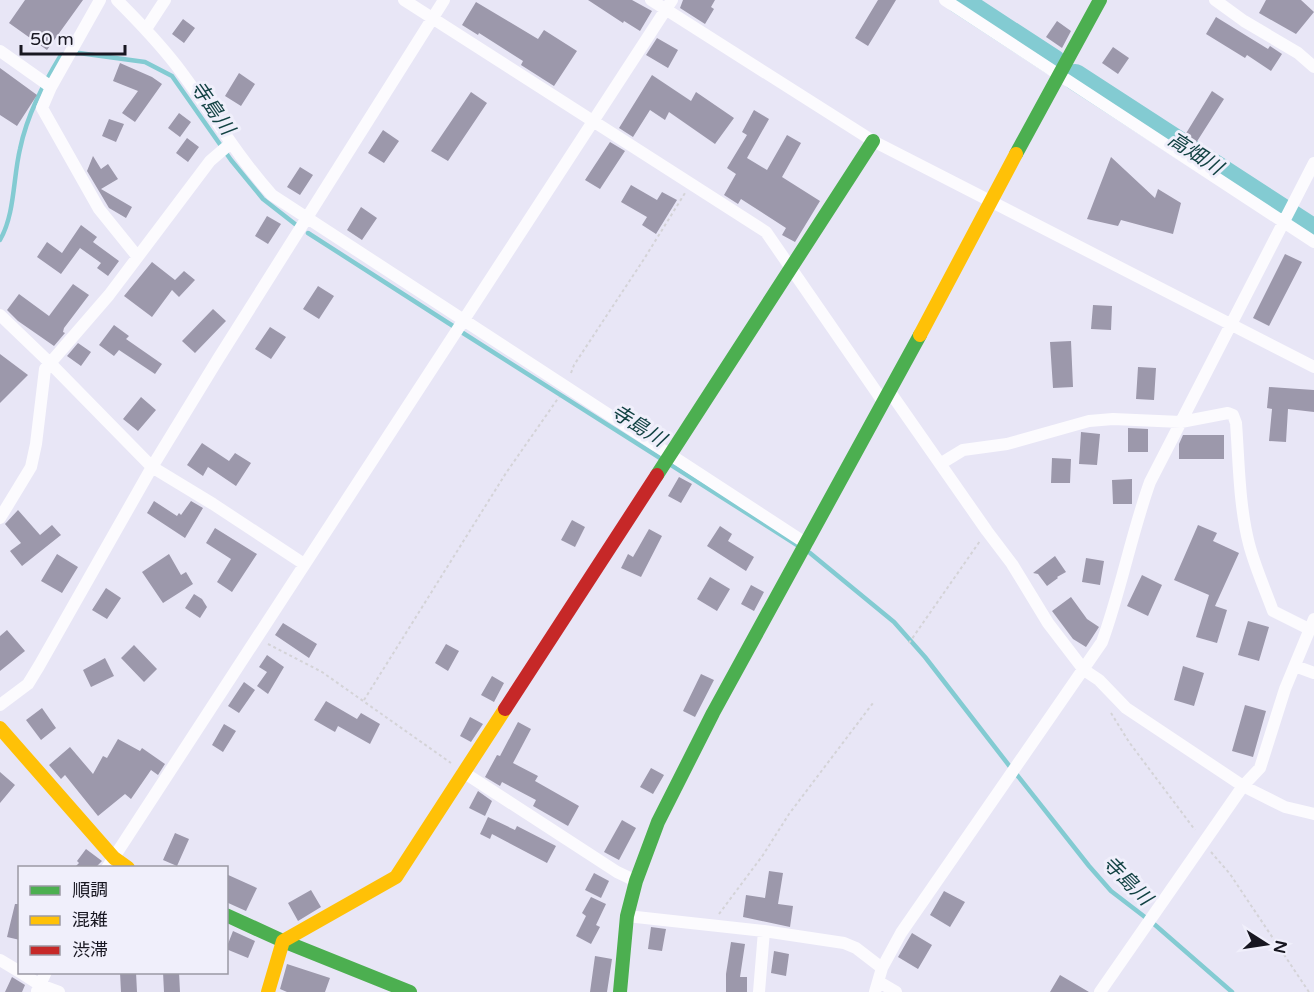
<svg xmlns="http://www.w3.org/2000/svg" width="1314" height="992" viewBox="0 0 1314 992" font-family="'Varela Round','Noto Sans JP',sans-serif">
<style>
.lines{fill:none;stroke-linecap:round;stroke-linejoin:round}
.stream{stroke:#83cbd2;stroke-width:4.5}
.river{stroke:#83cbd2;stroke-width:26}
.building{fill:#9c98ab}
.path{stroke:#d4d3d7;stroke-width:2;stroke-dasharray:3 3;stroke-linecap:butt}
.street{stroke:#fcfbfe;stroke-width:12}
.fast{stroke:#4caf50;stroke-width:14}
.slow{stroke:#ffc107;stroke-width:14}
.jam{stroke:#c62828;stroke-width:14}
.labels{text-anchor:middle;dominant-baseline:central;stroke-width:6;stroke-linejoin:round;paint-order:stroke}
.water-label{font-size:20px;font-style:italic;fill:#124243;stroke:#f0effb}
</style>
<rect width="100%" height="100%" fill="#e8e6f6"/>
<g class="lines">
<path class="stream" d="M308 233 453 326
M0 240C15 214 13 178 20 149 27 115 43 85 61 55L79 53 145 62 172 76 231 160 263 199 295 224
M463 333 797 545
M810 553 894 622 925 657 1011 768
M1017 775 1089 866 1111 891 1154 924 1232 992"/>
<path class="river" d="M958 0 1053 62
M1075 77 1314 232"/>
</g>
<path class="building" d="M25 0H83L47 50 9 23Z
M588 0H632L652 11 640 31 624 21 623 23Z
M683 0H715L711 7 714 9 705 24 680 8Z
M878 0H896L868 46 855 38Z
M1266 0H1301L1314 12 1296 34 1259 13Z
M476 2 538 39 544 30 577 51 554 86 521 65 523 61 479 33 478 35 462 25Z
M1216 17 1268 49 1270 46 1282 54 1271 71 1247 55 1245 58 1206 34Z
M183 19 195 28 184 43 172 34Z
M1057 21 1071 31 1062 48 1046 37Z
M657 38 678 50 668 68 646 55Z
M1113 47 1129 58 1118 74 1102 63Z
M120 63 152 77 162 84 135 122 122 113 138 91 113 81Z
M0 68 37 95 17 126 0 115Z
M239 73 255 84 241 106 225 96Z
M652 75 691 101 696 92 734 118 715 144 669 112 665 120 650 110 633 137 619 128Z
M1212 91 1224 99 1196 143 1185 135Z
M471 92 487 103 448 161 431 151Z
M754 110 769 119 747 158 767 170 787 135 801 143 782 177 820 201 795 242 782 235 786 228 741 199 738 204 724 195 736 174 727 168 747 135 742 132Z
M179 113 191 122 180 137 168 128Z
M109 119 124 124 116 142 102 136Z
M383 130 399 141 384 163 368 153Z
M187 138 199 147 188 162 176 153Z
M610 142 625 151 600 189 585 180Z
M93 156 101 169 108 164 118 179 101 189 132 207 126 218 109 208 87 171Z
M1111 157 1155 198 1158 189 1181 203 1173 234 1121 220 1118 226 1087 219Z
M300 167 313 175 300 195 287 187Z
M631 185 657 200 662 192 677 200 656 234 642 225 647 217 621 202Z
M361 207 377 218 362 240 347 230Z
M267 216 281 224 268 244 255 236Z
M81 225 97 237 93 242 119 261 108 276 97 268 101 263 80 248 61 274 37 257 47 242 62 253Z
M1285 254 1302 262 1269 326 1253 318Z
M152 262 175 280 184 271 195 280 179 297 172 290 152 317 124 296Z
M73 284 89 295 64 328 63 332 65 333 54 346 18 321 7 310 19 294 49 316Z
M318 286 334 296 319 319 303 309Z
M1093 305 1112 306 1111 330 1091 329Z
M213 309 226 321 195 353 182 341Z
M114 325 129 336 126 339 162 364 155 374 119 350 114 356 99 345Z
M270 327 286 337 271 359 255 349Z
M1071 341 1073 387 1053 388 1050 342Z
M78 343 91 352 81 366 67 356Z
M0 354 28 375 0 403Z
M1138 367 1156 368 1154 400 1136 399Z
M1269 387 1314 390V412L1288 409 1286 442 1269 441 1272 409 1267 408Z
M141 397 156 410 138 431 123 419Z
M1128 428 1148 429V452H1128Z
M1081 432 1100 434 1097 465 1079 464Z
M1183 435H1224V459H1179V444Z
M202 443 229 461 235 453 251 463 236 486 208 467 203 476 187 465Z
M1052 458 1071 459 1070 483H1051Z
M679 477 692 484 681 503 668 496Z
M1132 479V504H1113L1112 480Z
M154 501 177 516 179 513 181 515 191 501 203 508 185 538 147 513Z
M18 510 40 535 52 525 61 535 22 566 10 551 21 543 5 524Z
M572 520 585 527 575 547 561 540Z
M1198 525 1217 533 1213 541 1239 553 1215 606 1227 610 1217 643 1196 637 1209 595 1174 580Z
M720 526 732 534 728 541 754 557 746 571 707 546Z
M215 528 257 554 232 592 217 582 231 559 206 543Z
M649 529 662 536 641 577 621 568 628 554 633 557Z
M57 554 78 567 62 593 41 581Z
M169 554 181 575 186 572 193 584 163 603 142 572Z
M1055 556 1066 572 1057 577 1058 578 1047 586 1038 574 1033 573Z
M1086 558 1104 561 1100 585 1082 582Z
M1142 575 1162 585 1148 616 1127 606Z
M710 577 730 589 717 611 697 599Z
M751 585 764 592 754 611 741 604Z
M106 588 121 598 107 619 92 610Z
M194 594 202 599 207 607 200 618 185 608Z
M1071 597 1087 619 1099 627 1086 647 1073 639 1052 611Z
M1248 621 1269 627 1259 661 1238 655Z
M283 623 317 644 309 658 275 635Z
M7 630 25 651 0 671V636Z
M446 644 459 651 448 671 435 663Z
M134 645 157 669 144 682 121 658Z
M267 655 284 667 268 694 257 686 267 672 259 667Z
M105 658 114 676 91 687 83 670Z
M1183 666 1204 673 1194 706 1174 700Z
M701 674 714 680 695 717 683 711Z
M492 676 504 683 494 702 481 695Z
M244 682 255 690 239 713 228 706Z
M326 701 357 719 361 713 380 724 370 744 338 726 335 732 314 720Z
M1245 705 1266 711 1253 757 1232 751Z
M42 708 56 728 41 740 26 720Z
M470 717 483 724 471 742 460 736Z
M518 722 531 729 513 763 538 776 535 781 579 806 568 826 533 806 536 800 502 782 500 786 485 777 497 755 500 756Z
M224 724 236 731 223 752 212 745Z
M118 739 140 751 142 748 165 764 158 775 151 770 131 799 125 794 98 816 65 775 61 779 49 765 70 747 93 774 103 756 107 758Z
M651 768 664 775 653 794 640 787Z
M0 772 15 785 0 803Z
M478 791 492 801 485 816 469 808Z
M488 817 515 830 517 826 556 846 547 863 492 834 490 839 480 834Z
M622 820 636 828 619 860 604 852Z
M175 833 189 839 177 866 163 860Z
M86 849 102 861 96 867H75L79 863 77 861Z
M769 871 783 873 778 904 793 906 790 927 743 917 746 895 765 898Z
M594 873 609 881 601 898 585 890Z
M226 874 257 888 246 911 226 902Z
M311 890 321 907 298 921 288 903Z
M944 891 965 902 950 927 930 915Z
M591 897 606 904 596 925 600 927 591 944 576 936 586 916 582 913Z
M15 904H20V940L7 937Z
M651 927 666 929 662 951 648 949Z
M233 931 255 941 248 958 226 949Z
M912 933 932 945 918 969 898 957Z
M731 942 745 944 740 977H747V992H726V974Z
M774 951 789 954 786 976 771 973Z
M595 956 612 959 607 992H590Z
M287 964 330 978 325 992H287L280 989Z
M120 972H136L137 992H121Z
M163 972H179L180 992H164Z
M1060 975 1089 992H1050Z
M12 977 25 985 22 992H5Z"/>
<g class="lines">
<path class="path" d="M571 373 574 365 644 259 685 193
M909 643 980 541
M268 644 322 672 451 763
M364 700 506 473 559 397
M1111 713 1129 742 1195 830
M1211 852 1230 874 1309 992
M719 914 763 855 789 814 873 703"/>
<path class="street" d="M100 0 51 87 42 108 99 209 137 256
M117 0C138 21 158 42 176 65 209 108 236 155 272 195L807 544
M404 0 766 232 884 403
M651 0 873 141 1314 367
M945 0 1314 242
M1215 0 1244 21 1298 53 1314 67
M146 29 165 0
M0 51 51 87
M0 315 50 363 152 467 213 504 304 564
M890 392 987 531 1012 564 1048 623 1084 670 1099 680 1126 708 1243 786 1285 807 1314 814
M940 464 963 450 1007 444 1089 421 1113 419 1181 422 1228 413 1233 415 1236 423C1239 463 1239 505 1249 544 1255 567 1265 589 1273 611L1309 629
M0 518 31 467 36 444 45 369 109 295 210 161 231 143
M1295 666 1314 673
M0 705 28 684 39 666 152 467 218 359 444 0
M463 772 617 872 636 881
M107 868 672 0
M627 916 764 931 844 943 856 948 882 968
M0 960 20 972
M20 972 40 985 59 992
M879 982 896 992
M37 991 46 972
M759 992 764 931
M875 992 882 968 901 933 1102 642C1121 590 1131 535 1150 482L1314 163
M1100 992 1243 786 1260 768 1285 689 1314 619"/>
<path class="fast" d="M1016 154 1100 0
M657 475 873 141
M226 915 283 941 410 992
M620 992 627 916 636 881 658 822 713 713 920 335"/>
<path class="slow" d="M920 335 1016 154
M0 728 114 858 128 868
M268 992 283 941 396 877 505 709"/>
<path class="jam" d="M505 709 657 475"/>
</g>
<g class="labels">
<g class="water-label">
<text transform="translate(212 108) rotate(55)">寺島川</text>
<text transform="translate(1195 154) rotate(33)">高畑川</text>
<text transform="translate(638 426) rotate(32)">寺島川</text>
<text transform="translate(1127 881) rotate(45)">寺島川</text>
</g>
</g>
<rect x="18" y="866" width="210" height="108" fill="#f0effb" stroke="#9a99a4" stroke-width="1.5"/>
<rect x="30" y="886" width="30" height="9" fill="#4caf50" stroke="#9a99a4" stroke-width="1.5"/>
<text x="72" y="896" font-size="18" fill="#181721">順調</text>
<rect x="30" y="916" width="30" height="9" fill="#ffc107" stroke="#9a99a4" stroke-width="1.5"/>
<text x="72" y="926" font-size="18" fill="#181721">混雑</text>
<rect x="30" y="946" width="30" height="9" fill="#c62828" stroke="#9a99a4" stroke-width="1.5"/>
<text x="72" y="956" font-size="18" fill="#181721">渋滞</text>
<g transform="translate(1266 944) rotate(102)" stroke="#f0effb" stroke-width="4.5" paint-order="stroke">
<path d="M0-4.5L10 22L0 15L-10 22Z" fill="#181721"/>
<text y="-9" font-size="16" font-weight="bold" text-anchor="middle" fill="#181721">N</text>
</g>
<path d="M21 45v9h104v-9" fill="none" stroke="#181721" stroke-width="3"/>
<text x="30" y="45" font-size="18" fill="#181721" stroke="#f0effb" stroke-width="4.5" paint-order="stroke">50 m</text>
</svg>
